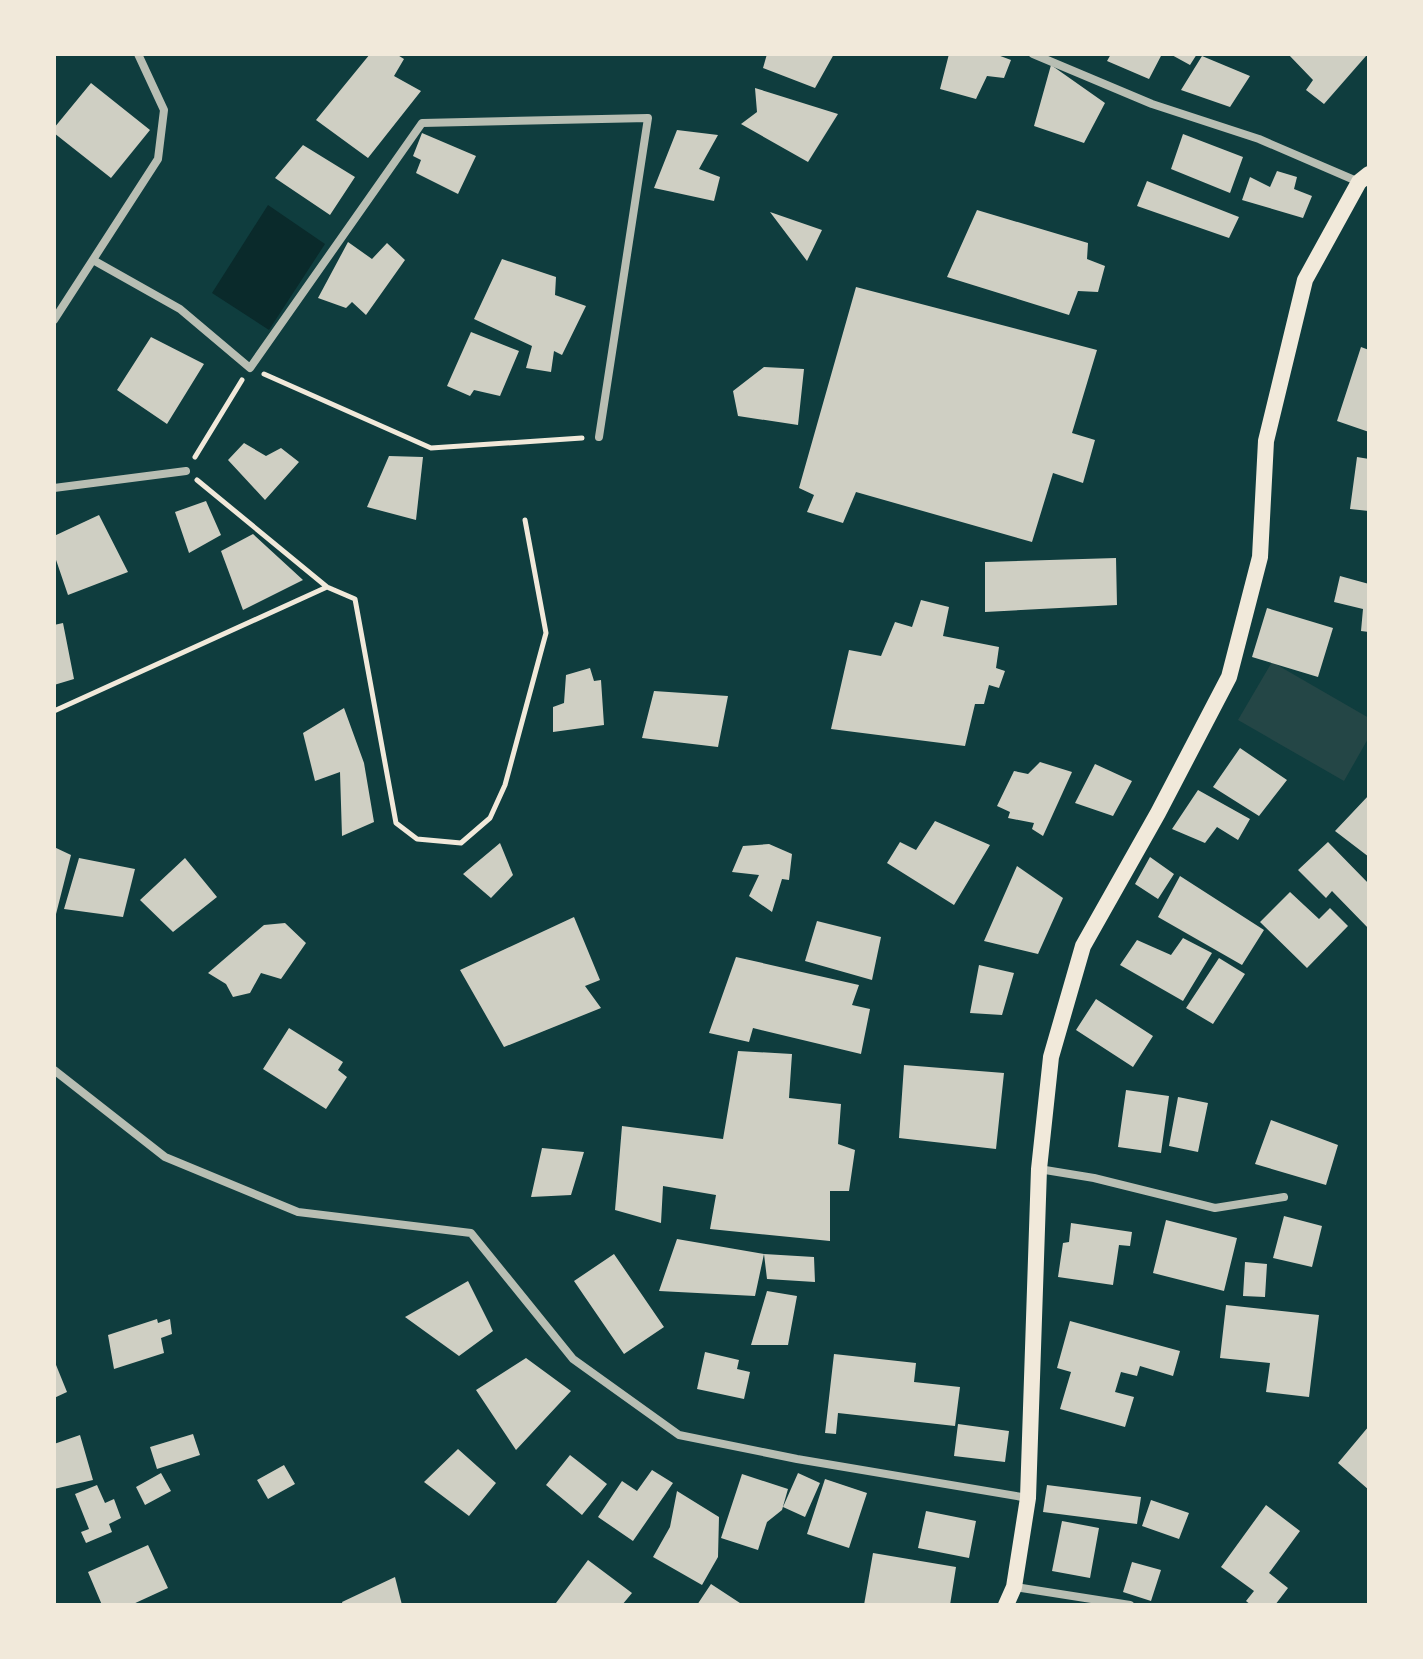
<svg xmlns="http://www.w3.org/2000/svg" width="1423" height="1659" viewBox="0 0 1423 1659" font-family="'Noto Serif',serif">
<style>
.green{fill:#244646}
.water{fill:#0a2a2b}
.building{fill:#cfcfc3}
.lines{fill:none;stroke-linecap:round;stroke-linejoin:round}
.path{stroke:#f1e9da;stroke-width:5}
.minor{stroke:#b8beb3;stroke-width:8}
.secondary{stroke:#f1e9da;stroke-width:16}
</style>
<rect width="100%" height="100%" fill="#0f3d3e"/>
<path class="green" d="M1272 662 1369 718V737L1344 781 1238 720Z"/>
<path class="water" d="M268 205 325 244 269 330 212 293Z"/>
<path class="building" d="M370 54H396L404 59 394 76 421 91 368 158 316 120Z
M767 54H834L815 88 763 68Z
M949 54H995L1011 60 1004 78 987 76 976 99 940 89Z
M1111 54H1162L1149 79 1107 61Z
M1170 54H1197L1190 65Z
M1288 54H1364L1366 56 1324 104 1306 90 1313 80Z
M1202 56 1250 76 1230 107 1181 90Z
M1051 65 1105 103 1084 143 1034 126Z
M91 83 150 130 111 178 54 133V128Z
M755 88 838 114 808 162 741 124 757 112Z
M677 130 718 135 699 169 720 177 714 201 654 188Z
M422 133 476 156 458 194 416 173 421 160 413 156Z
M1183 134 1243 157 1230 193 1171 169Z
M303 145 355 177 330 215 275 178Z
M1277 171 1297 177 1294 189 1312 196 1303 218 1242 200 1250 177 1270 187Z
M1147 181 1239 217 1229 238 1137 206Z
M977 210 1088 243 1087 259 1105 266 1098 292 1078 291 1069 315 947 277Z
M770 212 822 230 807 261Z
M348 242 372 259 387 243 405 260 366 315 352 302 346 308 318 298Z
M502 259 556 277 555 295 586 306 562 355 554 351 551 372 526 368 532 346 474 319Z
M856 287 1097 350 1072 433 1095 440 1083 483 1053 473 1032 542 856 492 843 523 807 512 814 495 799 488Z
M471 332 519 351 500 396 474 390 470 396 447 386Z
M151 337 204 364 167 424 117 390Z
M1361 347 1369 350V432L1337 421Z
M764 367 804 369 798 425 738 416 733 391Z
M244 443 266 456 281 448 299 462 265 500 228 460Z
M389 456 423 457 416 520 367 507Z
M1357 457 1369 459V511L1350 509Z
M206 501 221 535 189 553 175 512Z
M99 515 128 572 68 595 54 554V536Z
M253 534 303 580 243 610 221 551Z
M1116 558 1117 605 985 612V562Z
M1340 576 1369 584V632L1361 631 1363 609 1334 602Z
M921 600 949 607 943 636 999 647 996 668 1005 671 999 688 989 685 984 704H975L965 746 831 729 849 650 881 656 895 622 912 627Z
M1267 608 1333 628 1318 677 1252 657Z
M63 623 74 679 54 685V625Z
M590 668 594 681 601 680 604 725 553 732V707L564 703 566 675Z
M654 691 728 696 718 747 642 738Z
M344 708 364 763 374 822 342 836 340 772 315 781 303 733Z
M1240 748 1287 780 1259 816 1213 787Z
M1040 762 1072 772 1043 836 1032 829 1034 823 1008 818 1010 812 997 806 1014 771 1028 774Z
M1095 764 1132 781 1113 816 1075 803Z
M1198 790 1250 819 1238 840 1217 827 1205 843 1172 829Z
M1369 795V857L1335 831Z
M935 821 990 845 954 905 887 863 900 842 916 850Z
M1328 842 1369 884V929L1332 891 1326 898 1298 870Z
M500 843 513 875 491 898 463 874Z
M769 844 792 854 789 880 782 879 772 912 749 896 759 875 732 872 743 846Z
M54 847 71 855 55 918H54Z
M1150 857 1174 874 1158 899 1135 884Z
M79 858 135 869 123 917 64 909Z
M185 858 217 897 173 932 140 900Z
M1017 866 1063 898 1038 954 984 941Z
M1180 876 1264 930 1242 965 1158 917Z
M1290 892 1319 919 1330 908 1348 926 1307 968 1260 922Z
M574 917 600 980 585 986 601 1008 504 1047 460 970Z
M817 921 881 937 872 980 805 961Z
M285 923 306 943 281 979 261 973 250 993 233 997 226 984 208 973 264 925Z
M1183 938 1212 953 1183 1001 1120 965 1137 940 1171 955Z
M736 957 859 985 852 1005 870 1009 861 1054 753 1028 749 1042 709 1033Z
M1219 958 1245 974 1213 1024 1186 1008Z
M979 965 1014 973 1002 1015 970 1013Z
M1096 999 1153 1036 1133 1067 1076 1030Z
M289 1028 343 1062 338 1070 347 1077 326 1109 263 1069Z
M738 1051 792 1054 789 1098 841 1104 838 1144 855 1150 849 1191H830V1241L710 1229 716 1195 663 1186 661 1223 615 1210 622 1126 723 1139Z
M904 1065 1004 1073 996 1149 899 1138Z
M1126 1090 1169 1096 1161 1153 1118 1147Z
M1178 1097 1208 1103 1198 1152 1169 1146Z
M1271 1120 1338 1145 1326 1185 1255 1164Z
M542 1148 584 1152 571 1195 531 1197Z
M1284 1216 1322 1226 1312 1267 1273 1258Z
M1166 1220 1237 1238 1224 1291 1153 1273Z
M1071 1223 1132 1232 1130 1246 1119 1245 1113 1285 1058 1277 1063 1243 1069 1242Z
M677 1239 764 1254 755 1296 659 1291Z
M614 1254 664 1327 624 1354 574 1281Z
M764 1254 814 1257 815 1282 767 1279Z
M1245 1262 1267 1264 1265 1297 1243 1296Z
M468 1281 493 1331 459 1356 405 1317Z
M767 1291 797 1296 788 1345H751Z
M1226 1305 1319 1315 1309 1397 1266 1392 1270 1363 1220 1358Z
M157 1319 158 1323 170 1319 172 1334 161 1338 164 1353 114 1369 108 1335Z
M1070 1321 1180 1351 1173 1376 1140 1366 1137 1376 1121 1372 1115 1392 1134 1397 1125 1427 1060 1409 1071 1372 1057 1368Z
M705 1352 739 1360 737 1369 750 1372 744 1399 697 1389Z
M834 1354 916 1363 914 1382 960 1387 955 1426 838 1413 836 1434 825 1433Z
M526 1358 571 1391 516 1450 476 1390Z
M54 1360 67 1392 54 1398Z
M958 1424 1009 1431 1005 1462 954 1456Z
M1369 1426V1490L1338 1463Z
M193 1434 200 1455 157 1469 150 1447Z
M80 1435 93 1480 54 1489V1444Z
M458 1449 496 1483 469 1516 424 1482Z
M570 1455 607 1484 582 1515 546 1485Z
M284 1465 295 1484 268 1499 257 1480Z
M652 1470 673 1483 633 1541 598 1517 622 1481 637 1491Z
M161 1473 171 1491 145 1505 136 1487Z
M798 1473 820 1483 805 1517 783 1507Z
M742 1474 788 1489 782 1510 767 1522 758 1550 721 1538Z
M825 1479 867 1493 849 1548 807 1534Z
M97 1485 105 1503 114 1499 121 1518 109 1524 112 1532 86 1543 81 1532 89 1529 75 1494Z
M1047 1485 1141 1497 1137 1524 1043 1512Z
M677 1491 719 1517 718 1557 702 1585 653 1557 670 1527Z
M1151 1500 1189 1513 1179 1539 1142 1526Z
M1266 1505 1300 1531 1269 1573 1288 1588 1275 1605H1251L1246 1601 1254 1591 1221 1567Z
M926 1511 976 1521 969 1558 918 1548Z
M1062 1521 1099 1528 1090 1578 1052 1571Z
M148 1545 168 1588 131 1605H102L88 1572Z
M873 1553 956 1567 950 1605H864Z
M588 1560 632 1593 622 1605H558L556 1603Z
M1132 1562 1161 1570 1151 1601 1123 1592Z
M395 1577 402 1605H343L342 1602Z
M711 1584 743 1605H697Z"/>
<g class="lines">
<path class="path" d="M264 374 431 448 582 438
M195 457 242 380
M197 480 327 587
M54 711 327 587 355 599 396 823 417 839 461 843 490 818 505 785 546 633 525 520"/>
<path class="minor" d="M1033 54 1152 104 1259 139 1359 182
M93 260 180 309 250 368 422 123 648 118 599 437
M54 320 158 159 164 110 138 54
M54 488 186 471
M54 1070 165 1157 298 1212 471 1233 573 1359 679 1435 797 1459 1028 1498
M1039 1169 1094 1178 1215 1208 1284 1197
M1015 1587 1130 1605"/>
<path class="secondary" d="M1006 1605 1014 1587 1028 1498 1039 1169 1051 1057 1083 946 1158 813 1229 677 1260 557 1266 441 1305 280 1359 182 1369 174"/>
</g>
<rect width="1423" height="1659" fill="none" stroke="#f1e9da" stroke-width="112"/>
</svg>
